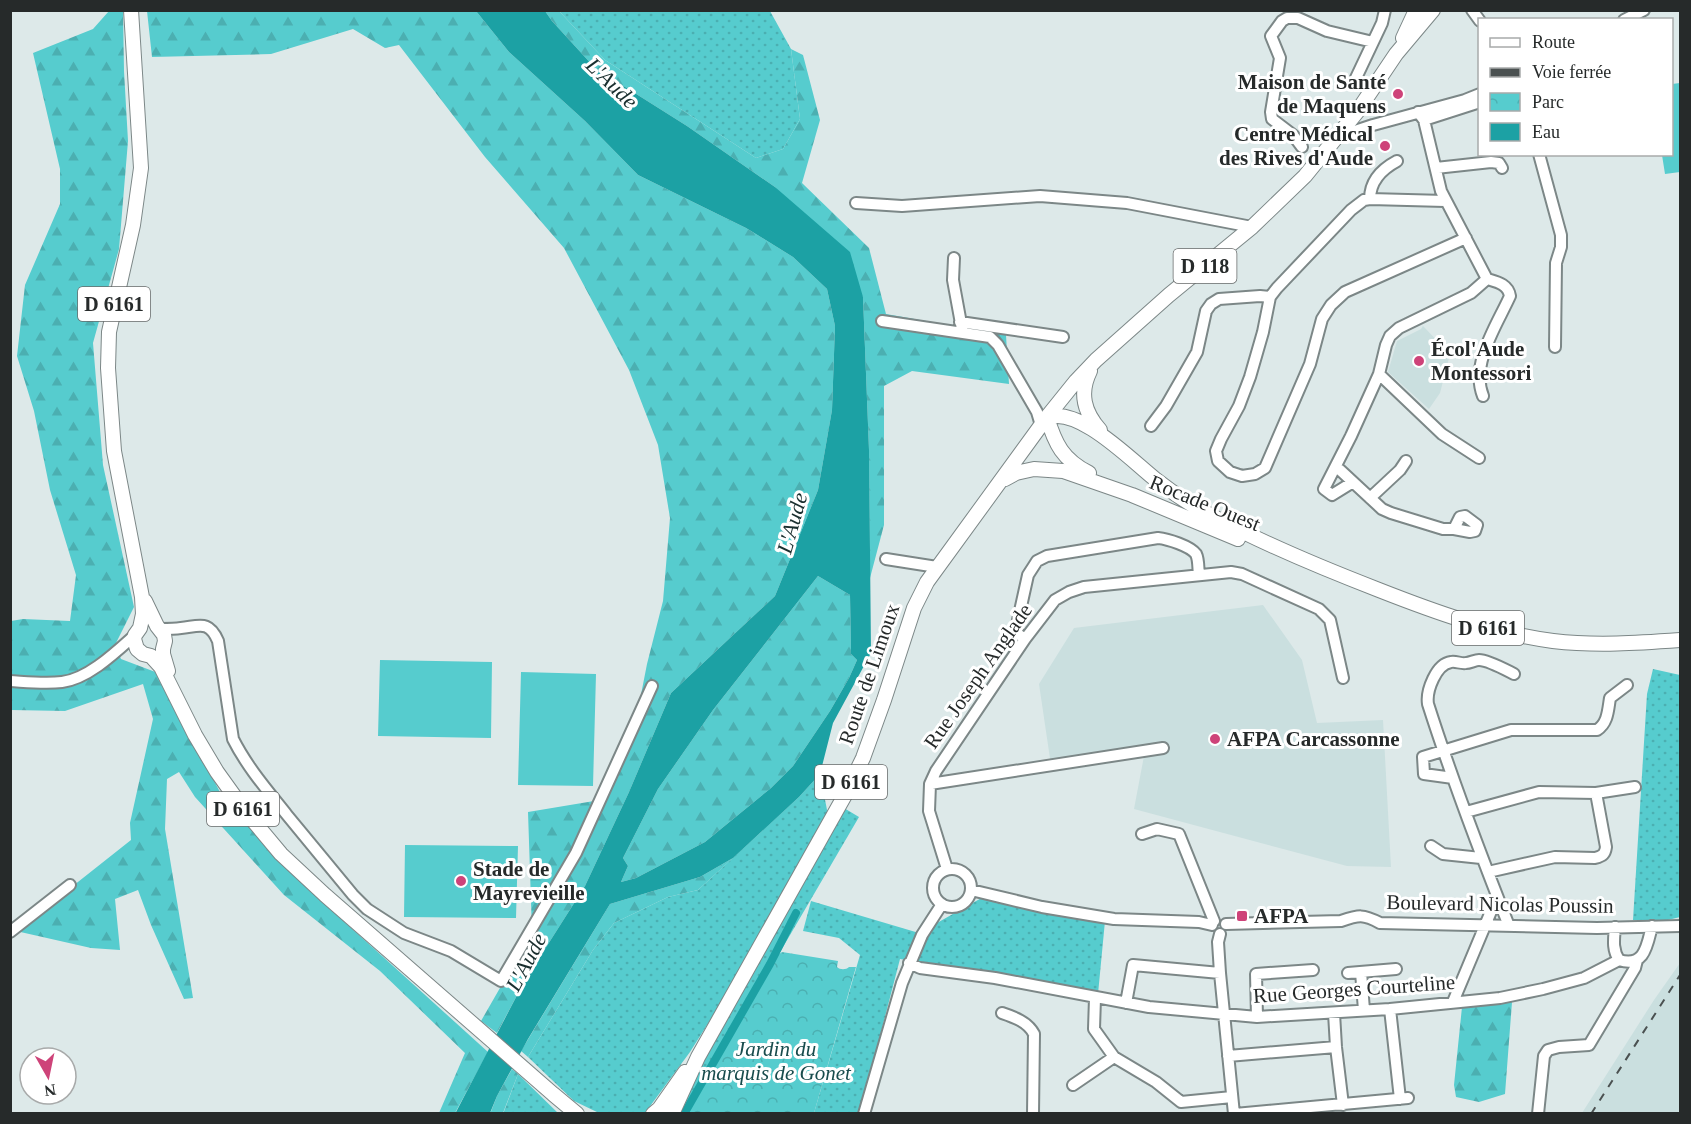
<svg xmlns="http://www.w3.org/2000/svg" width="1691" height="1124" viewBox="0 0 1691 1124" font-family="Georgia,serif">
<style>
.built{fill:#cadfdf}
.grass{fill:url(#grass-dots)}
.forest{fill:url(#forest-firs)}
.park{fill:url(#park-crowns)}
.pitch{fill:#56ccce}
.water{fill:#1ca1a4;fill-rule:evenodd}
.lines{fill:none;stroke-linecap:round;stroke-linejoin:round}
.canal{stroke:#1ca1a4;stroke-width:8}
.minor-casing{stroke:#7c8787;stroke-width:14}
.major-casing{stroke:#7c8787;stroke-width:16}
.minor{stroke:#fff;stroke-width:10}
.major{stroke:#fff;stroke-width:14}
.rail{stroke:#4b5151;stroke-width:2;stroke-dasharray:8 8;stroke-linecap:butt}
.poi-dot{fill:#ce4379;stroke:#fff;stroke-width:2}
.labels{text-anchor:middle;dominant-baseline:central;stroke-width:6;stroke-linejoin:round;paint-order:stroke}
.shield{fill:#fff;stroke:#676a6a;stroke-width:1.5}
.shield-label{font-size:20px;font-weight:bold;fill:#262a2a}
.poi-label{font-size:21px;font-weight:bold;fill:#262a2a;stroke:#fff;text-anchor:start}
.street-label{font-size:21px;fill:#262a2a;stroke:#fff}
.park-label{font-size:21px;font-style:italic;fill:#184c4d;stroke:#fff}
.water-label{font-size:22px;font-style:italic;fill:#1a2f2f;stroke:#fff}
</style>
<defs>
<pattern id="grass-dots" width="8" height="8" patternUnits="userSpaceOnUse" patternTransform="scale(1.5)"><rect width="8" height="8" fill="#56ccce"/><path d="M2 2h.1M6 6h.1" fill="none" stroke="#4bafb1" stroke-width="1.8" stroke-linecap="round"/></pattern>
<pattern id="forest-firs" width="22" height="20" patternUnits="userSpaceOnUse" patternTransform="scale(1.5)"><rect width="22" height="20" fill="#56ccce"/><path d="M5 1l3.5 6h-7zM16 11l3.5 6h-7z" fill="#4bafb1"/></pattern>
<pattern id="park-crowns" width="20" height="18" patternUnits="userSpaceOnUse" patternTransform="scale(1.5)"><rect width="20" height="18" fill="#56ccce"/><path d="M2 6a3 3 0 1 1 6 0M12 15a3 3 0 1 1 6 0" fill="none" stroke="#4bafb1"/></pattern>
</defs>
<rect width="100%" height="100%" fill="#dde9e9"/>
<path class="built" d="M1423 326 1450 354 1440 393 1429 409 1388 372 1397 341 1421 329Z
M1263 605 1302 660 1317 723 1383 720 1391 867 1347 866 1134 809 1144 756 1052 772 1039 684 1074 628Z
M1680 963V1113H1582L1654 1000Z"/>
<path class="grass" d="M559 11H770L791 49 800 119 783 149 756 158 605 60Z
M1653 669 1680 675V917L1668 920H1633L1647 694Z
M820 774 828 815 733 984 690 1052 645 1113H599L574 1101 528 1057 593 950 614 923 668 897 698 890 799 797Z
M844 808 859 817 686 1113 675 1114 676 1108Z
M994 891 1105 921 1098 994 900 959 860 1113H814L860 955 839 938 803 931 811 901 919 933Z
M518 1074 558 1113 503 1114Z"/>
<path class="forest" d="M109 11H123L124 71 128 141 119 249 93 343 103 465 134 607 115 645 121 659 158 673 221 794 317 897 488 1052 455 1113H439L465 1053 380 971 284 895 195 797 179 772 167 779 165 829 193 998 184 999 151 925 138 890 115 899 120 950 91 948 16 931 131 840 130 823 153 719 143 684 65 711 11 710V621L23 619 70 621 76 575 50 490 34 411 17 356 25 285 60 204V169L33 53 93 29Z
M147 11H476L509 52 585 121 638 175 746 228 793 257 827 289 835 326 832 410 818 490 775 596 671 693 629 792 585 886 524 982 497 1033 481 1021 532 932 528 812 600 800 609 767 637 715 647 664 663 601 670 518 658 445 629 370 564 248 485 157 399 45 385 48 353 29 271 54 152 57Z
M545 11H559L605 60 756 158 783 149 800 119 791 49 803 55 820 120 802 183 869 248 886 314 1006 335 1009 384 912 371 884 386V525L870 578 869 450 863 297 775 187 687 126 595 68 552 21Z
M818 576 850 595 851 654 857 660 849 678 830 711 793 766 771 788 705 842 636 878 621 882 628 866 623 858 658 789 713 710Z
M733 858 698 890 668 897 614 923 593 950 528 1057 521 1051 610 904 700 877Z
M1512 1002 1505 1094 1479 1102 1456 1097 1454 1085 1462 1007Z
M512 1069 518 1074 503 1113 490 1114 497 1096Z"/>
<path class="park" d="M782 952 838 961 837 967C840 970 846 970 849 967H856L814 1113H686L778 955Z"/>
<path class="pitch" d="M1680 83V172L1665 174 1662 155 1672 154V84Z
M380 660 492 662 491 738 378 736Z
M521 672 596 674 593 786 518 785Z
M405 845 518 846 516 918 404 917Z"/>
<path class="water" d="M476 11H545L552 21 595 68 687 126 775 187 850 252 863 297 869 450 871 653 833 723 820 774 799 797 733 858 700 877 610 904 528 1039 497 1096 490 1113 455 1114 524 982 585 886 629 792 671 693 775 596 818 490 832 410 835 326 827 289 793 257 746 228 638 175 585 121 509 52ZM818 576 850 595 851 654 857 660 849 678 830 711 793 766 771 788 705 842 636 878 621 882 628 866 623 858 658 789 713 710Z"/>
<g class="lines">
<path class="canal" d="M684 1114 770 964 796 913"/>
<g class="minor-casing">
<path id="minor" d="M1472 10 1480 21
M1624 20 1644 10
M1355 80 1382 23 1385 10
M1418 112 1424 120 1441 191 1487 279
M1424 120 1480 102
M1337 137 1373 125 1465 100 1480 94
M1302 147 1293 135 1272 119 1271 112 1280 58 1271 36 1282 21 1287 18H1298L1327 31 1373 42
M1539 154 1561 235V247L1556 263 1555 347
M1436 168 1491 162 1499 163 1502 168
M1370 199C1370 181 1382 169 1397 161
M1445 201 1370 199 1364 200 1351 210 1277 288 1270 297 1263 332 1250 377 1239 406 1221 439 1216 451 1218 461 1230 472 1242 476 1255 474 1265 468 1310 364 1322 319 1331 305 1345 292 1466 238
M856 203 902 206 1040 196 1127 203 1252 227
M954 258 953 280 962 329
M882 321 990 337 998 345 1037 412 1040 422
M960 322 1063 337
M1379 374 1442 434 1479 458
M1483 396C1470 364 1497 325 1510 296 1508 284 1497 282 1487 279
M1151 426 1166 406 1197 352 1206 311 1211 304 1219 299 1260 296 1270 297
M1336 468 1340 470 1382 509 1391 513 1443 529H1454L1470 532 1475 531 1477 525 1465 516 1460 517 1454 529
M1353 482 1332 495 1324 489 1351 436 1379 374 1386 345 1390 336 1399 328 1471 293 1487 279
M1370 498 1400 470 1406 461
M886 559 937 567
M161 629C167 629 174 629 181 628 200 626 209 620 218 641L233 739C247 767 268 791 287 815 309 842 331 868 353 895L367 909 404 933 451 951 501 981 576 853 652 686
M1025 639 1018 634 1016 629 1028 575 1037 561 1047 556 1158 538C1168 539 1190 546 1196 554 1199 560 1198 569 1199 575
M10 681C27 682 45 684 62 682 88 679 116 652 135 635
M1453 778 1424 774 1423 757 1511 730H1597C1608 723 1608 710 1610 698L1627 685
M930 784 1163 748
M1466 812 1539 792 1596 793 1635 787
M1142 834 1157 829 1179 834 1214 921
M1431 846 1443 854 1481 858
M947 869 929 811 930 784 936 771 1025 639 1055 600 1069 592 1084 587 1231 572 1242 574 1319 609 1330 620 1343 678
M933 888a19 19 0 1 1 38 0a19 19 0 1 1-38 0Z
M1488 872 1555 857 1595 858C1603 856 1605 854 1606 847L1596 793
M971 890 1042 907 1114 919 1199 922 1212 925
M1226 924 1341 921C1359 915 1363 914 1380 923L1597 928 1680 926
M1509 926C1480 853 1452 779 1428 704 1426 691 1436 664 1451 662 1456 661 1461 664 1466 663 1470 663 1475 660 1479 660 1488 660 1506 670 1514 674
M1615 927C1614 939 1612 949 1619 960 1645 968 1647 945 1652 926
M10 932 70 885
M1220 934 1218 942 1220 973 1234 1114
M909 963 920 968 995 978 1149 1007 1257 1017 1390 1009 1500 998 1543 989 1584 978 1619 960
M1361 972 1364 1010
M1348 973 1396 969
M1095 998 1094 1029 1114 1057 1156 1082 1181 1102 1232 1097
M1453 1002 1497 897
M1126 1003 1133 965 1220 973
M1390 1009 1400 1099
M1002 1013C1014 1017 1028 1022 1034 1034L1033 1114
M1334 1013 1336 1047 1343 1105
M1257 1017 1256 974 1313 970
M1228 1056 1336 1047
M1073 1085 1114 1057
M864 1114 902 983 922 935 942 904
M1235 1114 1408 1098
M1538 1114 1544 1056 1548 1050 1559 1047 1589 1045 1635 968 1637 960"/>
</g>
<g class="major-casing">
<path id="major" d="M131 10 141 168 133 225 109 332 108 368 114 451 142 597 143 614 140 628 135 635 134 639 137 649 143 654 151 656 161 667 195 735 217 772 245 811 281 854 325 895 553 1094 577 1114
M1403 38 1416 10
M1090 371C1079 393 1084 412 1100 430
M1047 417C1055 444 1063 460 1089 473
M1045 419C1075 402 1132 461 1155 479 1173 493 1192 506 1212 516 1266 545 1322 568 1379 590 1435 612 1493 633 1553 641 1596 646 1638 643 1680 640
M1005 479 1016 473 1034 469 1063 471 1132 495 1238 539
M145 601 157 626 164 635 165 641 163 649V654L168 671
M653 1114 659 1109 685 1072
M672 1114 698 1057 845 795 863 758 884 700 914 608 927 582 1047 417 1076 381 1096 360 1169 295 1252 227 1305 176 1357 112 1396 54 1433 10"/>
</g>
<use href="#minor" class="minor"/>
<use href="#major" class="major"/>
<path class="rail" d="M1591 1114 1680 975"/>
</g>
<g class="poi-dot">
<circle cx="1398" cy="94" r="6"/>
<circle cx="1385" cy="146" r="6"/>
<circle cx="1419" cy="361" r="6"/>
<circle cx="1215" cy="739" r="6"/>
<circle cx="461" cy="881" r="6"/>
<rect x="1236" y="910" width="12" height="12" rx="3"/>
</g>
<g class="labels">
<g class="shield">
<rect x="1173.5" y="249" width="63" height="34" rx="4.5"/>
<rect x="78" y="287" width="72" height="34" rx="4.5"/>
<rect x="1452" y="611" width="72" height="34" rx="4.5"/>
<rect x="815" y="765" width="72" height="34" rx="4.5"/>
<rect x="207" y="792" width="72" height="34" rx="4.5"/>
</g>
<g class="shield-label">
<text x="1205" y="266">D 118</text>
<text x="114" y="304">D 6161</text>
<text x="1488" y="628">D 6161</text>
<text x="851" y="782">D 6161</text>
<text x="243" y="809">D 6161</text>
</g>
<g class="poi-label">
<text x="1386" y="82" text-anchor="end">Maison de Santé<tspan x="1386" dy="24">de Maquens</tspan></text>
<text x="1373" y="134" text-anchor="end">Centre Médical<tspan x="1373" dy="24">des Rives d'Aude</tspan></text>
<text x="1431" y="349">Écol'Aude<tspan x="1431" dy="24">Montessori</tspan></text>
<text x="1227" y="739">AFPA Carcassonne</text>
<text x="473" y="869">Stade de<tspan x="473" dy="24">Mayrevieille</tspan></text>
<text x="1254" y="916">AFPA</text>
</g>
<g class="street-label">
<text transform="translate(1205 503) rotate(22)">Rocade Ouest</text>
<text transform="translate(869 674) rotate(-71)">Route de Limoux</text>
<text transform="translate(978 676) rotate(-55)">Rue Joseph Anglade</text>
<text transform="translate(1500 904) rotate(1)">Boulevard Nicolas Poussin</text>
<text transform="translate(1354 989) rotate(-4)">Rue Georges Courteline</text>
</g>
<g class="park-label">
<text x="776" y="1049">Jardin du<tspan x="776" dy="24">marquis de Gonet</tspan></text>
</g>
<g class="water-label">
<text transform="translate(612 83) rotate(44)">L'Aude</text>
<text transform="translate(792 523) rotate(-74)">L'Aude</text>
<text transform="translate(526 962) rotate(-62)">L'Aude</text>
</g>
</g>
<rect width="1691" height="1124" fill="none" stroke="#262a2a" stroke-width="24"/>
<rect x="1478" y="18" width="195" height="138" fill="#ffffff" stroke="#a8aaaa" stroke-width="1.5"/>
<rect x="1490" y="38" width="30" height="9" fill="#ffffff" stroke="#a8aaaa" stroke-width="1.5"/>
<text x="1532" y="48" font-size="18" fill="#262a2a">Route</text>
<rect x="1490" y="68" width="30" height="9" fill="#4b5151" stroke="#a8aaaa" stroke-width="1.5"/>
<text x="1532" y="78" font-size="18" fill="#262a2a">Voie ferrée</text>
<rect x="1490" y="93" width="30" height="18" fill="url(#park-crowns)" stroke="#a8aaaa" stroke-width="1.5"/>
<text x="1532" y="108" font-size="18" fill="#262a2a">Parc</text>
<rect x="1490" y="123" width="30" height="18" fill="#1ca1a4" stroke="#a8aaaa" stroke-width="1.5"/>
<text x="1532" y="138" font-size="18" fill="#262a2a">Eau</text>
<g transform="translate(48 1076) rotate(171)"><circle r="28" fill="#ffffff" stroke="#a8aaaa" stroke-width="1.5"/>
<path d="M0-4.5L10 22L0 15L-10 22Z" fill="#ce4379"/>
<text y="-9" font-size="16" font-weight="bold" text-anchor="middle" fill="#262a2a">N</text>
</g>
</svg>
